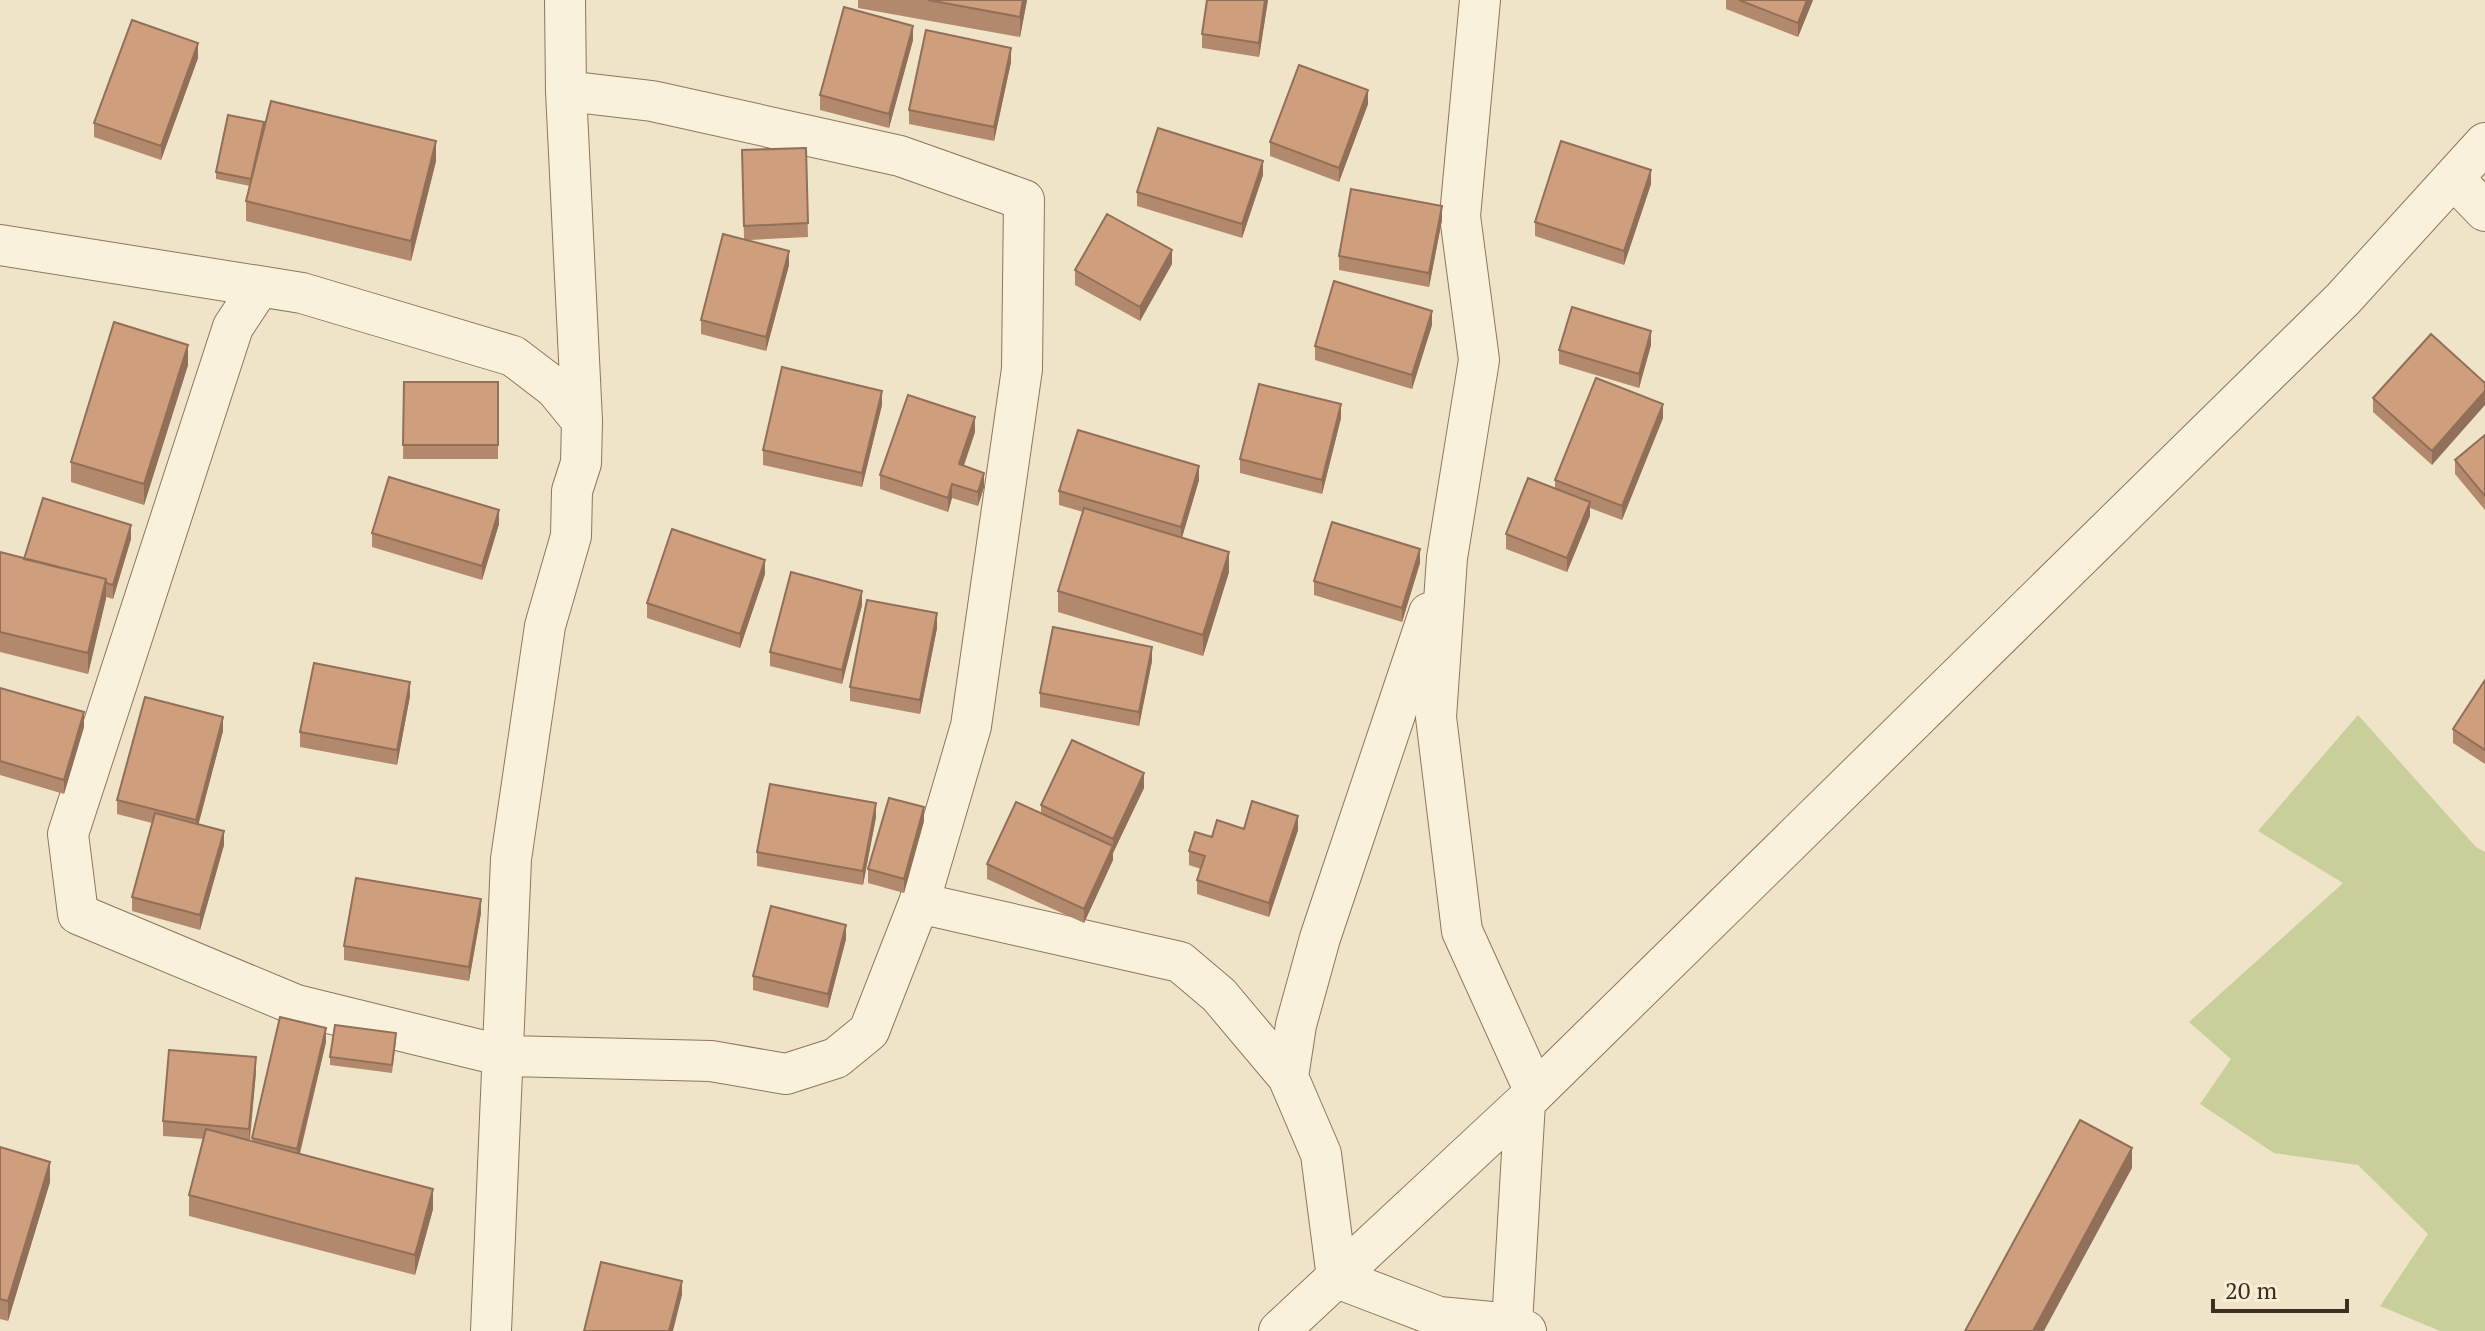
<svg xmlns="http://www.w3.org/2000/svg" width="2485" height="1331" viewBox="0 0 2485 1331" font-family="'PT Serif',serif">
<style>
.green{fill:#c9cf9b}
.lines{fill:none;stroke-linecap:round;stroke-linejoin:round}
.street-casing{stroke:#8d765c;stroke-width:42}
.street{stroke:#faf1dc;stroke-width:40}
.wall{fill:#b2896c}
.shaded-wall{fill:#916f58}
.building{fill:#cf9f7d;stroke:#916f58;stroke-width:2}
</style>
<rect width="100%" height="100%" fill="#f0e4c8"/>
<path class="green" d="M2358 715 2476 847 2485 852V1331H2440L2380 1306 2428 1234 2358 1165 2274 1153 2200 1104 2231 1059 2189 1022 2343 883 2258 831Z"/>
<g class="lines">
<g class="street-casing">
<path id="street" d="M565 0 566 91 582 421
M1480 0 1460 216 1479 360 1447 558 1436 717 1462 931 1535 1092
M2453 178 2485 211
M0 245 302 293 513 356 555 388 582 421 581 463 572 491 571 536 545 626 511 859 491 1331
M258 289 233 327 68 834 78 914 296 1005 504 1056 711 1061 786 1074 836 1058 869 1031 919 903 971 726 1022 369 1024 200 900 156 652 101 566 91
M1429 613 1320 938 1296 1025 1288 1077 1321 1154 1337 1278 1439 1317 1512 1324 1526 1331
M919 903 1180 962 1219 995 1288 1077
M1512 1324 1525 1102
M1279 1331 1525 1102 2343 299 2485 143"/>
</g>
<use href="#street" class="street"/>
</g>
<path class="wall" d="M858 0H1027L1020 37 858 8Z
M1207 0H1268L1259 57 1202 48V34Z
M1726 0H1813L1798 37 1726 9Z
M913 40 889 128 820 110V95Z
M198 58 161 160 94 137V123Z
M1011 62 994 141 909 124V110Z
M1368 104 1339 182 1270 156V142Z
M264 130 436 161 411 261 246 221V201L250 186 216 179V172Z
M806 148 808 237 749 240 789 265 766 351 701 334V320L744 239 742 150Z
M1263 175 1242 238 1137 206V192Z
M1651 184 1624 265 1535 236V222Z
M1442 220 1429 287 1339 270V256Z
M1172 264 1140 321 1075 285V270Z
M1432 325 1412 389 1315 360V346Z
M1651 345 1639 388 1559 364V350Z
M188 365 144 505 71 482V462Z
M404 382H498V459H403Z
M2485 383 2432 465 2373 412V398Z
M882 405 862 487 763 465V450Z
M1341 418 1322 494 1240 473V459Z
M1663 418 1622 520 1590 508V516L1567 572 1506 549V534L1555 489V480Z
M975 432 964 466 984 487 978 506 952 498 948 512 880 489V475Z
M2485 435V510L2455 474V460Z
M1199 480 1182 537 1229 572 1203 656 1058 612V591L1083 512 1059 505V491Z
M499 524 482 580 372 547V533Z
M131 539 113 599 106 597 88 674 0 652V552L24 559Z
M1420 563 1402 622 1314 595V581Z
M765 574 740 648 647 618V603Z
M862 605 842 684 770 666V652Z
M937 628 920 714 850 701V687Z
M1152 661 1139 726 1040 707V693Z
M2485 680V764L2453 743V729Z
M0 688 84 727 64 794 0 775Z
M410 696 397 765 300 747V732Z
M223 731 198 824 224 845 200 930 132 911V897L152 823 117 814V800Z
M1144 788 1113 853V860L1084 923 987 879V864L1041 813V805Z
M876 817 863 885 757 866V852Z
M924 821 904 893 868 883V869Z
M1244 829 1298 830 1269 917 1197 894V880L1201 869 1189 865V851L1212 837Z
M481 913 469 981 344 960V946Z
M846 939 828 1008 753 990V976Z
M396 1040 392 1073 330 1065V1057Z
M326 1042 300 1154 433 1209 415 1275 189 1216V1195L204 1139 163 1136V1121L256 1072 250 1141H252V1138Z
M0 1147 50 1182 8 1321 0 1319Z"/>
<path class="shaded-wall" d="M1023 0H1027L1020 37V17Z
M1265 0H1268L1259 57V43Z
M1807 0H1813L1798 37V23Z
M913 26V40L889 128V114Z
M198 43V58L161 160V146Z
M1011 48V62L994 141V127Z
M1368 90V104L1339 182V168Z
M436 141V161L411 261V241Z
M1263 161V175L1242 238V224Z
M1651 170V184L1624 265V251Z
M1442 206V220L1429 287V273Z
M1172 250V264L1140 321V307Z
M789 251V265L766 351V337Z
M1432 311V325L1412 389V375Z
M1651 331V345L1639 388V374Z
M188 345V365L144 505V484Z
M882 391V405L862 487V473Z
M2485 391V405L2432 465V451Z
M1341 404V418L1322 494V480Z
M1663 404V418L1622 520V506Z
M975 417V432L959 478V464Z
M1199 466V480L1181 541V527Z
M984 473V487L978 506V492Z
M952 484V498L948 512V498Z
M1590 502V516L1567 572V558Z
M499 510V524L482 580V566Z
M131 525V539L113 599V585Z
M1420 549V563L1402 622V608Z
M1229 552V572L1203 656V635Z
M765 560V574L740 648V634Z
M106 579V599L88 674V653Z
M862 591V605L842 684V670Z
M937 613V628L920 714V700Z
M1152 647V661L1139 726V712Z
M410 682V696L397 765V750Z
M84 712V727L64 794V780Z
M223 717V731L196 834V820Z
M1144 773V788L1113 853V839Z
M876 803V817L863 885V871Z
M924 807V821L904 893V879Z
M1298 816V830L1269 917V903Z
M224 831V845L200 930V915Z
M1113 846V860L1084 923V909Z
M481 899V913L469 981V967Z
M846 925V939L828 1008V994Z
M326 1028V1042L297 1163V1149Z
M256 1057V1072L249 1143V1129Z
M2132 1148V1168L2044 1331H2033Z
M50 1162V1182L8 1321V1301Z
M433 1189V1209L415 1275V1255Z
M682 1281V1295L673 1331H669Z"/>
<path class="building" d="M928 0H1023L1020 17Z
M1207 0H1265L1259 43 1202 34Z
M1739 0H1807L1798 23Z
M844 7 913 26 889 114 820 95Z
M132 20 198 43 161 146 94 123Z
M926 30 1011 48 994 127 909 110Z
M1299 65 1368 90 1339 168 1270 142Z
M271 101 436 141 411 241 246 201Z
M228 115 264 122 251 179 216 172Z
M1158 128 1263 161 1242 224 1137 192Z
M1561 141 1651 170 1624 251 1535 222Z
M806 148 808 223 744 226 742 150Z
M1351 189 1442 206 1429 273 1339 256Z
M1107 214 1172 250 1140 307 1075 270Z
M723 234 789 251 766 337 701 320Z
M1334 281 1432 311 1412 375 1315 346Z
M1572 307 1651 331 1639 374 1559 350Z
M114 322 188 345 144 484 71 462Z
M2431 334 2485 383V391L2432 451 2373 398Z
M782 367 882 391 862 473 763 450Z
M1596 378 1663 404 1622 506 1555 480Z
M404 382H498V445H403Z
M1259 384 1341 404 1322 480 1240 459Z
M908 395 975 417 959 464 984 473 978 492 952 484 948 498 880 475Z
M1078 430 1199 466 1181 527 1059 491Z
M2485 435V496L2455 460Z
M389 477 499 510 482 566 372 533Z
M1528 478 1590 502 1567 558 1506 534Z
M43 498 131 525 113 585 106 583V579L24 559Z
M1084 508 1229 552 1203 635 1058 591Z
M1332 522 1420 549 1402 608 1314 581Z
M672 529 765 560 740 634 647 603Z
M0 552 106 579 88 653 0 632Z
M791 572 862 591 842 670 770 652Z
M867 600 937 613 920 700 850 687Z
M1053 627 1152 647 1139 712 1040 693Z
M314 663 410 682 397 750 300 732Z
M2485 680V750L2453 729Z
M0 688 84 712 64 780 0 761Z
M145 697 223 717 196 820 117 800Z
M1072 740 1144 773 1113 839 1041 805Z
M770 784 876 803 863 871 757 852Z
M889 798 924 807 904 879 868 869Z
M1252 801 1298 816 1269 903 1197 880 1205 856 1189 851 1195 832 1212 837 1217 820 1244 829Z
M1016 802 1113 846 1084 909 987 864Z
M155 813 224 831 200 915 132 897Z
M356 878 481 899 469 967 344 946Z
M771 906 846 925 828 994 753 976Z
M280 1017 326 1028 297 1149 252 1138Z
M335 1025 396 1033 392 1065 330 1057Z
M169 1050 256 1057 249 1129 163 1121Z
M2080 1120 2132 1148 2033 1331H1965Z
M206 1129 433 1189 415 1255 189 1195Z
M0 1147 50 1162 8 1301 0 1299Z
M601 1262 682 1281 669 1331H584Z"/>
<path d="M2213 1299v12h134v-12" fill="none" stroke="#3d2e20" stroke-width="4"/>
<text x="2225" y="1299" font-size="24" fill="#3d2e20" stroke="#f7eed8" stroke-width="6" paint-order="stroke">20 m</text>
</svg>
